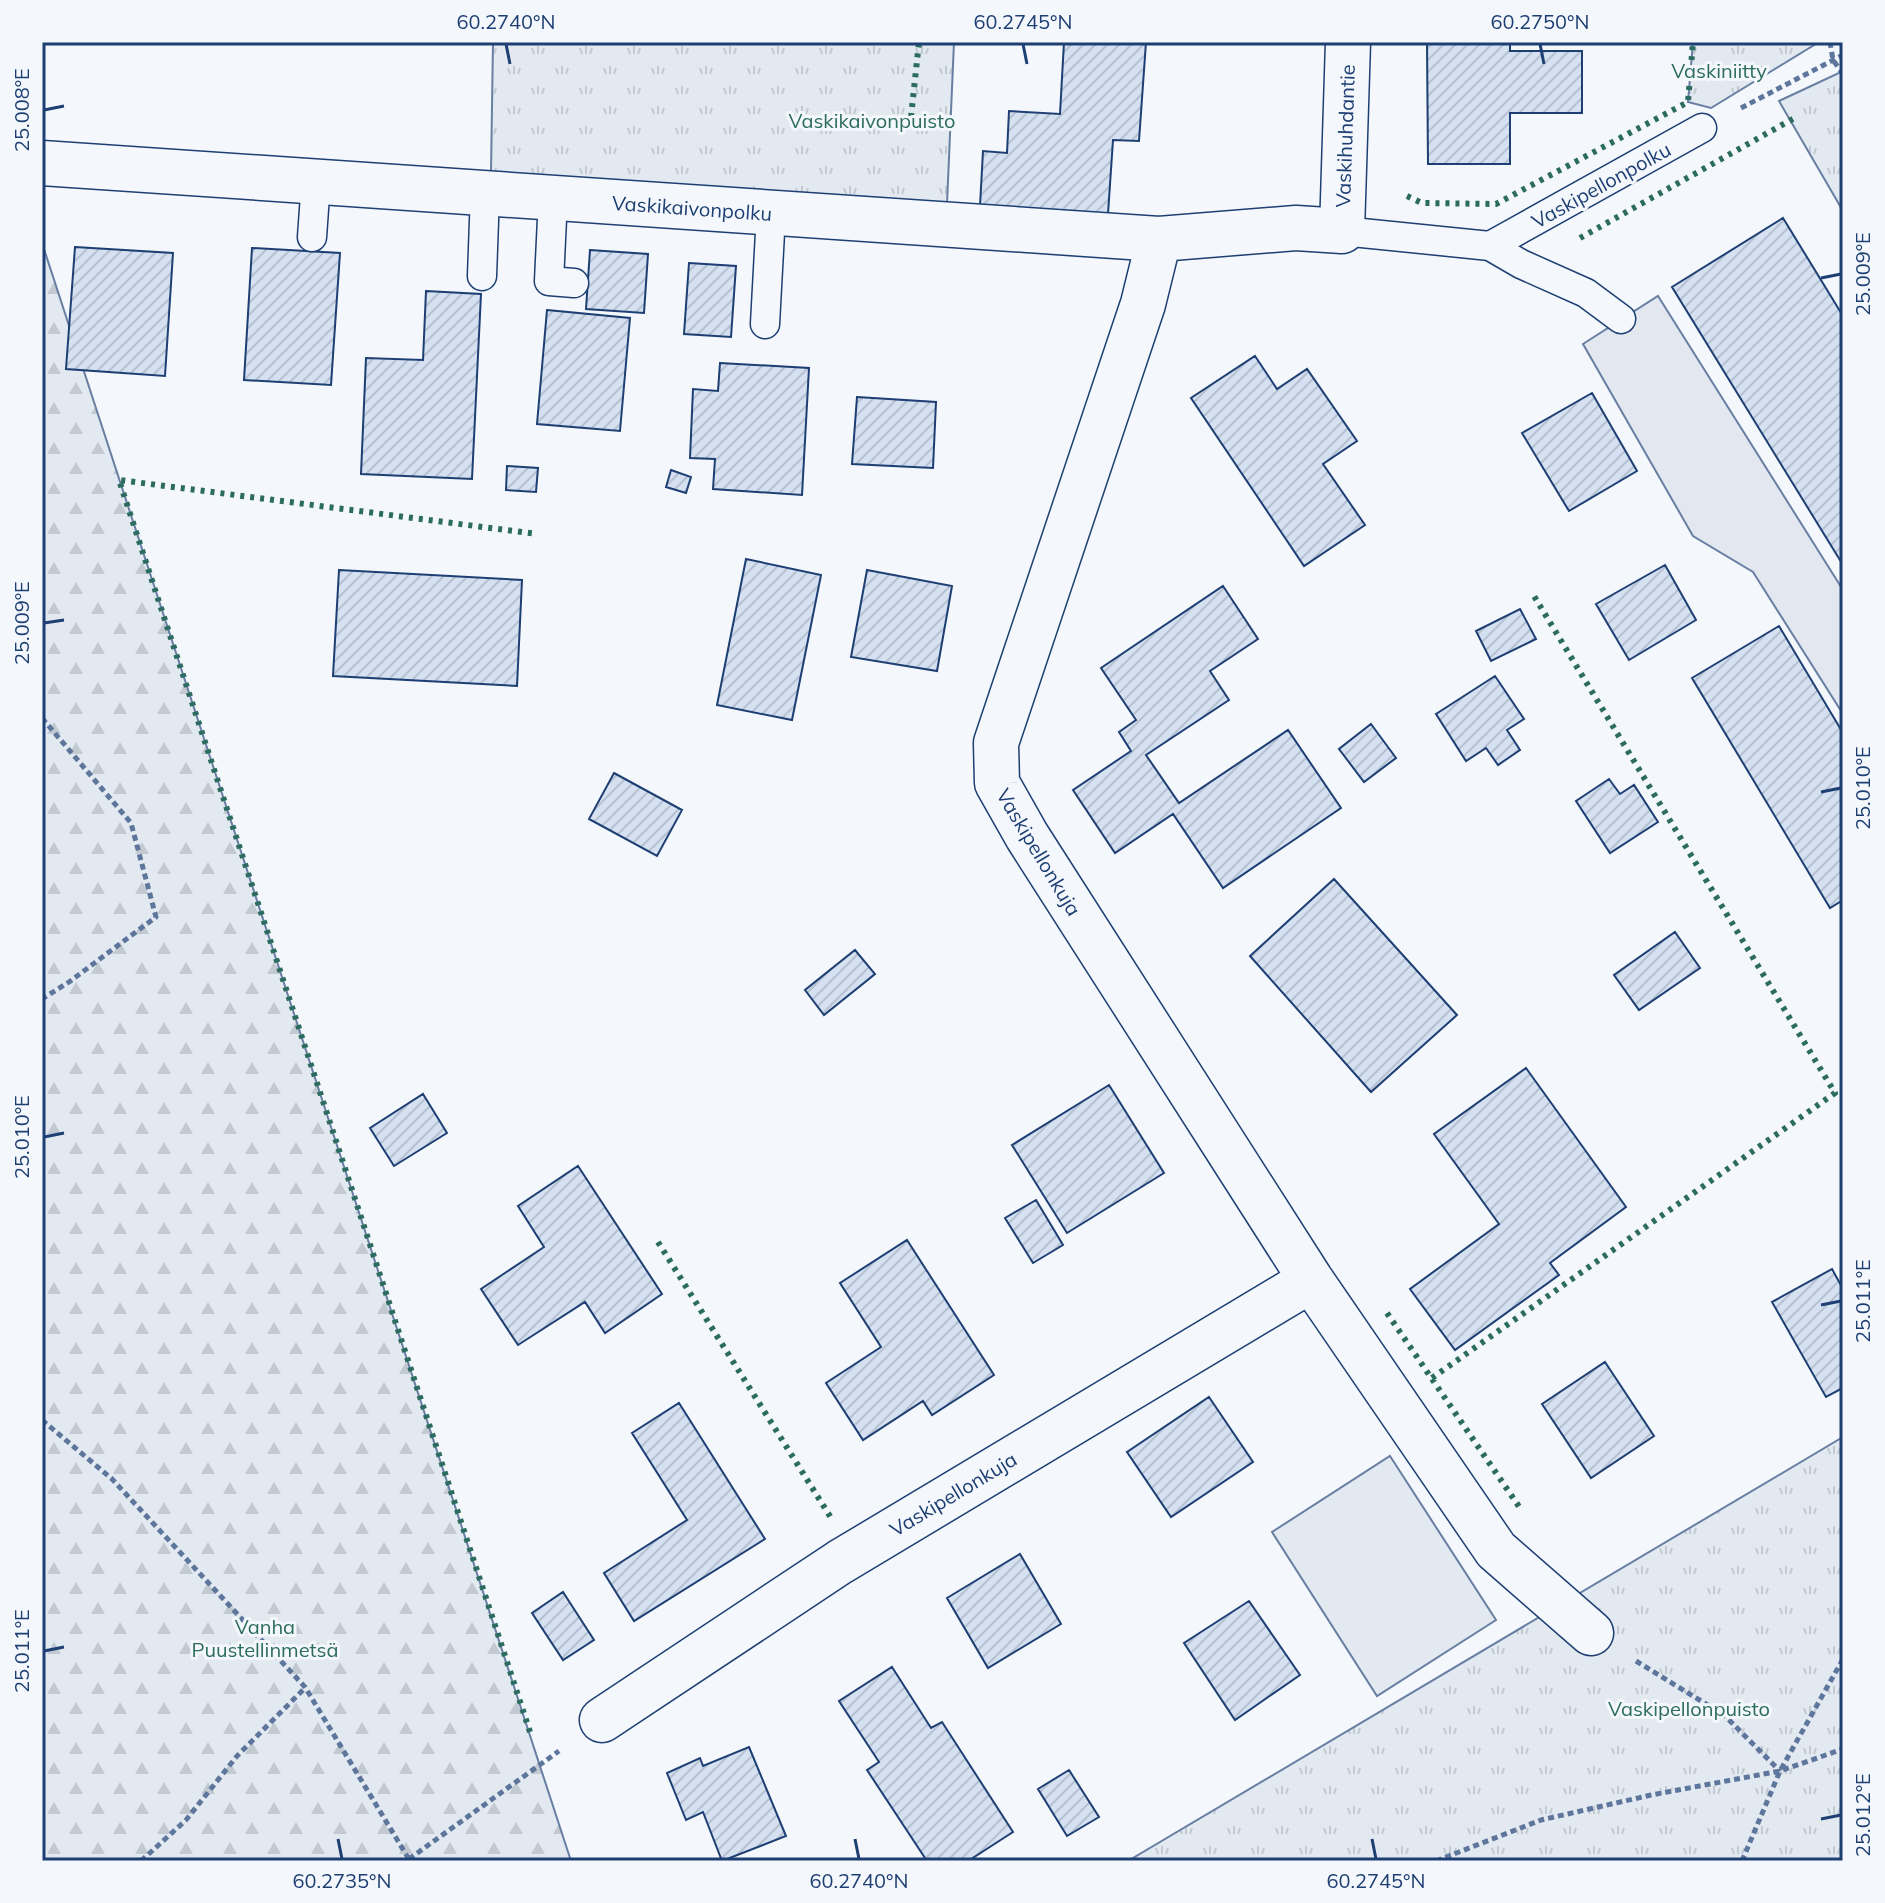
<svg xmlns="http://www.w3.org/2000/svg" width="1885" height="1903" viewBox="0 0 1885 1903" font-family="Mulish,sans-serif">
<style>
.grass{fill:#e3e9f0;stroke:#687fa3;stroke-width:2}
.forest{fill:url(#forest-firs);stroke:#687fa3;stroke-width:2}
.park{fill:url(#park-tufts);stroke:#687fa3;stroke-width:2}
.parking{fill:#e3e8f0;stroke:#687fa3;stroke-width:2}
.building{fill:url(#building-hatch);stroke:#1d3f73;stroke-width:2}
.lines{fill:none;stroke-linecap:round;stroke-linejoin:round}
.lane-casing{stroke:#1d3f73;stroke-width:31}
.street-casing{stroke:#1d3f73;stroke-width:47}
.path{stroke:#5e769c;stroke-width:5;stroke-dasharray:6 4;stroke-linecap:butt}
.lane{stroke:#f4f7fb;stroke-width:28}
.street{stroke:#f4f7fb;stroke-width:44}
.hedge{stroke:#2c6c60;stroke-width:6;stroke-dasharray:4 6;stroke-linecap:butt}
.ticks{fill:none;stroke:#1d3f73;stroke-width:3}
.labels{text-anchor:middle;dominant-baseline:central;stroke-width:6;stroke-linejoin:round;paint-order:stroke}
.park-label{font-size:20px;fill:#2c6c60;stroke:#f4f7fb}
.street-label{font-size:20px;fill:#1d3f73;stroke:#f4f7fb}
.neatline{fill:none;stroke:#1d3f73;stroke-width:3}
.ticks-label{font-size:20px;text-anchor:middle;fill:#1d3f73}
</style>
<defs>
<pattern id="forest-firs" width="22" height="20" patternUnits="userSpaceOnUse" patternTransform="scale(2)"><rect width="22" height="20" fill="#e3e9f0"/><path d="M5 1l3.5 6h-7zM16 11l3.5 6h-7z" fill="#c2c9d1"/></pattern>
<pattern id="park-tufts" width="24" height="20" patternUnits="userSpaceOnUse" patternTransform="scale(2)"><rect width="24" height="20" fill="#e3e9f0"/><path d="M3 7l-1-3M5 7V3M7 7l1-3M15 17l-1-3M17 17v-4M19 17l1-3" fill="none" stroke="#c2c9d1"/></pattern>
<pattern id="building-hatch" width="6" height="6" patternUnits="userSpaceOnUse" patternTransform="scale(2)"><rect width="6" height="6" fill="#d5e0f0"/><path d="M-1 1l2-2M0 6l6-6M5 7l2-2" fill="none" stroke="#b6c1d1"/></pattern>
</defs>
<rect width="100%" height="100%" fill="#f4f7fb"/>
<path class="grass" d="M1390 1456 1496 1620 1377 1696 1272 1532Z"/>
<path class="forest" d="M42 243 571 1861H42Z"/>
<path class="park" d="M493 42H954L947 204 491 172Z
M1693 42H1819L1711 108 1688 102Z
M1843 71V211L1779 101Z
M1843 1437V1861H1128Z"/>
<path class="parking" d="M1658 296 1843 590V714L1753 572 1693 536 1583 344Z"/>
<path class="building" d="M1064 42H1146L1139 141 1113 140 1108 214 980 206 983 151 1007 153 1009 111 1060 114Z
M1427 42H1510V51H1582V113H1510V164H1428Z
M1783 218 1843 316V565L1672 287Z
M75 247 173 253 165 376 66 369Z
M252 248 340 253 331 385 244 380Z
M590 250 648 254 644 313 586 309Z
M689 263 736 266 731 337 684 334Z
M426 291 481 294 472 479 361 474 366 358 423 360Z
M547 310 630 318 620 431 537 424Z
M1255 356 1277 389 1307 369 1357 441 1323 464 1365 525 1304 566 1191 398Z
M720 363 809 368 802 495 713 489 715 459 690 458 693 389 718 391Z
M1592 393 1637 471 1569 511 1522 433Z
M857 397 936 402 933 468 852 464Z
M507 466 538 468 536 492 506 490Z
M671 470 691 477 686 493 666 487Z
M746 559 821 575 792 720 717 705Z
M1665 565 1696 620 1629 660 1596 604Z
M339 570 522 580 517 686 333 676Z
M867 570 952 586 937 671 851 657Z
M1223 586 1258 639 1210 671 1229 700 1146 755 1179 803 1288 730 1341 808 1223 888 1173 814 1115 853 1073 790 1131 751 1119 732 1136 720 1101 668Z
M1520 609 1536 639 1491 661 1476 631Z
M1779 626 1843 733V900L1830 908 1692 678Z
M1495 676 1524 719 1507 730 1520 750 1498 765 1486 748 1466 761 1436 714Z
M1371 724 1396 758 1364 782 1339 749Z
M614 773 682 810 657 856 589 819Z
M1609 779 1620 794 1634 785 1658 822 1610 853 1576 801Z
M1334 879 1457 1015 1371 1092 1250 956Z
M1675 932 1700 968 1639 1010 1614 975Z
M855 950 875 974 824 1015 805 990Z
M1526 1068 1626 1207 1550 1263 1559 1275 1455 1350 1410 1289 1499 1224 1434 1134Z
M1109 1085 1164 1173 1067 1233 1012 1145Z
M423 1094 447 1133 394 1166 370 1128Z
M578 1166 662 1294 605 1333 585 1302 518 1345 481 1289 544 1247 518 1206Z
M1036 1200 1063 1245 1033 1263 1005 1218Z
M907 1240 994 1375 932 1415 923 1401 863 1440 826 1383 881 1347 840 1283Z
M1832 1269 1843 1289V1388L1826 1397 1772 1302Z
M1605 1362 1654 1436 1591 1478 1542 1404Z
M1209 1397 1253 1462 1171 1517 1127 1452Z
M679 1403 765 1539 634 1621 604 1573 687 1520 632 1433Z
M1020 1554 1061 1624 988 1668 947 1598Z
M563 1592 594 1640 563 1660 532 1613Z
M1249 1601 1300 1675 1235 1720 1184 1643Z
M892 1667 931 1728 942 1722 1013 1832 968 1861H927L867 1770 879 1762 839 1701Z
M749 1747 786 1836 722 1861 703 1812 686 1820 667 1773 700 1758 703 1766Z
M1069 1770 1099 1817 1067 1836 1038 1789Z"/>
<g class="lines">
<g class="lane-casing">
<path id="lane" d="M553 198 549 281 574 283
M1342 231 1490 246 1702 128
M312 237 316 181
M1490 246 1521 264 1586 293 1621 319
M482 276 485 193
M765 324 771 214"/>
</g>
<g class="street-casing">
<path id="street" d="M42 163 1159 239 1296 228 1342 231 1348 42
M1159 239 1143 304 996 743 997 783 1027 836 1311 1280 1496 1550 1591 1633
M602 1720 840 1562 1311 1280"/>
</g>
<path class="path" d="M1830 42 1833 60 1843 74
M1741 108 1843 55
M42 718 131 823 156 917 69 982 42 999
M42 1420 112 1479 305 1687 410 1861
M1636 1661 1724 1715 1780 1771
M409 1859 559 1751
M141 1861 186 1820 237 1756 305 1688
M1436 1861 1541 1820 1651 1795 1780 1771 1843 1749
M1742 1861 1780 1771 1843 1659"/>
<use href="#lane" class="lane"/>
<use href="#street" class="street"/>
<path class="hedge" d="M911 117 919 42
M1407 196 1422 203 1496 204 1688 102 1693 42
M1580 238 1798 116
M658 1242 833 1521
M1387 1313 1522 1511
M1432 1378 1835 1093 1534 596
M530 1732 119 480 537 534"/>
</g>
<path class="ticks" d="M506 44 510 64M1023 44 1027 64M1540 44 1544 64M44 110 64 106M1821 278 1841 274M44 623 64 620M1821 792 1841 788M44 1137 64 1133M1821 1305 1841 1301M44 1651 64 1647M1821 1819 1841 1815M338 1839 342 1859M855 1839 859 1859M1372 1839 1376 1859"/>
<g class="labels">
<g class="park-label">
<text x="1719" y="70">Vaskiniitty</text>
<text x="872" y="120">Vaskikaivonpuisto</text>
<text x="265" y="1626">Vanha<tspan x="265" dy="23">Puustellinmetsä</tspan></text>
<text x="1689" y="1708">Vaskipellonpuisto</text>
</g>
<g class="street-label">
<text transform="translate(1345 136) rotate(-88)">Vaskihuhdantie</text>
<text transform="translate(1601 185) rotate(-29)">Vaskipellonpolku</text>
<text transform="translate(692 208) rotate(4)">Vaskikaivonpolku</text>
<text transform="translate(1039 852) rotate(59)">Vaskipellonkuja</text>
<text transform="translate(953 1494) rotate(-31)">Vaskipellonkuja</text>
</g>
</g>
<rect width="1885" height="1903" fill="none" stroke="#f4f7fb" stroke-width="88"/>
<rect x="44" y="44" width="1797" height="1815" class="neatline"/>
<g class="ticks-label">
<text x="506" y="29">60.2740°N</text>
<text x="1023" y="29">60.2745°N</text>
<text x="1540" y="29">60.2750°N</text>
<text transform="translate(22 110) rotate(-90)" y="7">25.008°E</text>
<text transform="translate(1863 274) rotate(-90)" y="7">25.009°E</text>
<text transform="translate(22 623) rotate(-90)" y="7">25.009°E</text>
<text transform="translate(1863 788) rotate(-90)" y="7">25.010°E</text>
<text transform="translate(22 1137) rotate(-90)" y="7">25.010°E</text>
<text transform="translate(1863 1301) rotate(-90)" y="7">25.011°E</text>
<text transform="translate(22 1651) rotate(-90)" y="7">25.011°E</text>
<text transform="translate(1863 1815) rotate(-90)" y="7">25.012°E</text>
<text x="342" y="1888">60.2735°N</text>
<text x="859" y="1888">60.2740°N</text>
<text x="1376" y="1888">60.2745°N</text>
</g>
</svg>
